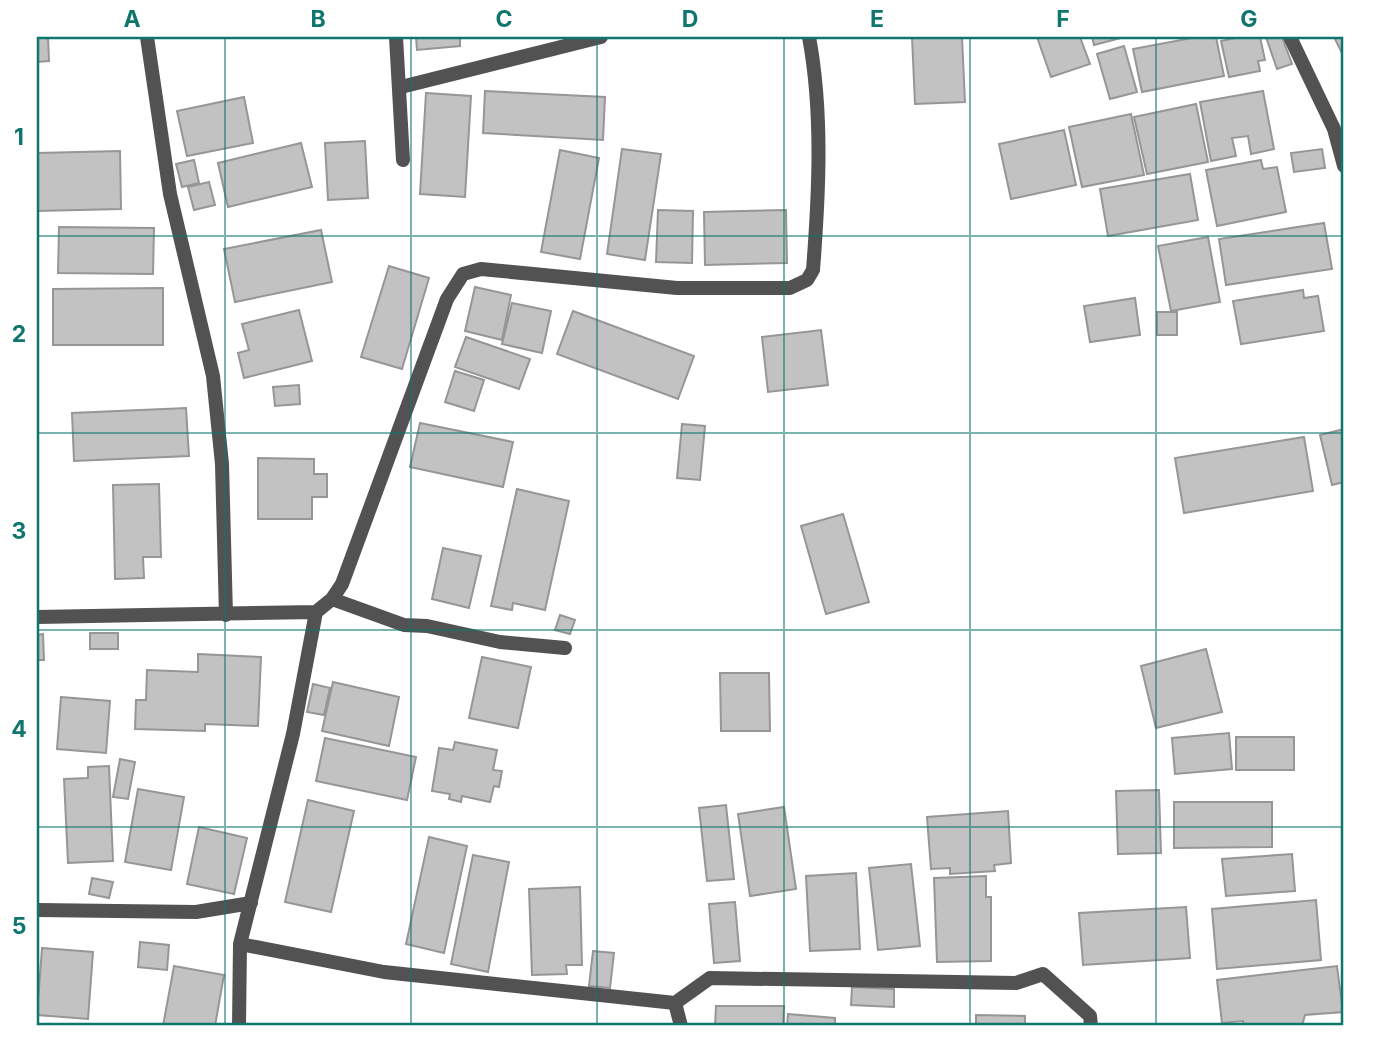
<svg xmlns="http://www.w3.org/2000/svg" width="1381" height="1063" viewBox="0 0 1381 1063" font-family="Inter,sans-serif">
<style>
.building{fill:#c2c2c2;stroke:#969696;stroke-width:2}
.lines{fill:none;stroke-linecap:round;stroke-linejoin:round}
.street{stroke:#525252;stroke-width:14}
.grid{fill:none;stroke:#0f766e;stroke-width:2;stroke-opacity:0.55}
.neatline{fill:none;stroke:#0f766e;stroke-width:2.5}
.grid-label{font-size:23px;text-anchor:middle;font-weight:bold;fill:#0f766e}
</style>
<rect width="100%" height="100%" fill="#fff"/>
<path class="building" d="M37 37H48L49 61 37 62Z
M416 37H460V46L417 50Z
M912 37H962L965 102 915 104Z
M1037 37H1080L1090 64 1051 77Z
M1092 37H1120L1121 38 1094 45Z
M1197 37H1216L1224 76 1142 92 1133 49Z
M1240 37H1260L1265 60 1258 61 1260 71 1229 77 1221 41Z
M1266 37H1282L1292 64 1277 69Z
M1334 37H1344V57Z
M1124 46 1137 92 1110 99 1097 54Z
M485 91 605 97 603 140 483 133Z
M1263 91 1274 149 1251 154 1248 136 1232 138 1236 156 1211 161 1200 102Z
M426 93 471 96 465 197 420 194Z
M244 97 253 143 187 156 177 111Z
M1196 104 1208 162 1147 174 1134 117Z
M1131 114 1144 175 1082 187 1069 127Z
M1064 130 1076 185 1011 199 999 144Z
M365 141 368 198 328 200 325 143Z
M301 143 312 187 228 207 218 163Z
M622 149 661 154 645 260 607 254Z
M1322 149 1325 168 1294 172 1291 153Z
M560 150 599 158 580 259 541 252Z
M120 151 121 209 37 211V153Z
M194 160 199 183 182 187 176 164Z
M1261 160 1263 169 1277 167 1286 212 1217 226 1206 170Z
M1190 174 1198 220 1108 236 1100 189Z
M209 182 215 205 194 210 188 187Z
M658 210 693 211 692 263 656 262Z
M786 210 787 263 705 265 704 212Z
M1324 223 1332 269 1226 285 1219 239Z
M59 227 154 228 153 274 58 273Z
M321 230 332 282 235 302 224 249Z
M1208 237 1220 302 1171 311 1158 246Z
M389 266 429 278 402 369 361 357Z
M475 287 511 295 502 340 465 331Z
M163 288V345H53V289Z
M1303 290 1304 298 1318 296 1324 331 1241 344 1233 301Z
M1135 298 1140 335 1090 342 1084 306Z
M512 303 551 311 542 353 502 344Z
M299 310 312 361 244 378 238 353 249 350 242 324Z
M573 311 694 356 678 399 557 354Z
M1157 312H1177V335H1157Z
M821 330 828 385 768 392 762 337Z
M466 337 530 359 519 389 455 367Z
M455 371 484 380 474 411 445 402Z
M299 385 300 404 275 406 273 387Z
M186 408 189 456 74 461 72 413Z
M420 423 513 442 503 487 410 467Z
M682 424 705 426 700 480 677 478Z
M1344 429V482L1332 485 1320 435Z
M1304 437 1313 491 1184 513 1175 458Z
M258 458 314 459V474H327V497H312V519H258Z
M159 484 161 557H143L144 578 115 579 113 485Z
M517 489 569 501 545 610 513 603 512 610 491 606Z
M843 514 869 602 826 614 801 526Z
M443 548 481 556 469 608 432 599Z
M560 615 575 620 570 634 555 630Z
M90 633H118V649H90Z
M43 634 44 660H37V635Z
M1206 649 1222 712 1156 728 1141 666Z
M198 654 261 657 258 726 205 724V731L135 729 136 700H146L147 670 198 672Z
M482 657 531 667 518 728 469 718Z
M720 673H769L770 731H721Z
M333 682 399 697 389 746 322 731Z
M313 684 330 688 324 715 307 712Z
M61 697 110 701 106 753 57 749Z
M1229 733 1232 769 1175 774 1172 738Z
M1236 737H1294V770H1236Z
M325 738 416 757 407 800 316 781Z
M455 742 497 750 493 770 502 771 499 787 494 786 490 802 462 796 461 802 449 799 450 794 432 791 439 748 453 750Z
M120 759 135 762 128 799 113 797Z
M109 766 113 861 68 863 64 779 88 778V767Z
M138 789 184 797 171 870 125 862Z
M1159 790 1161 853 1118 854 1116 791Z
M308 800 354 811 331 912 285 902Z
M1174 802H1272V847L1174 848Z
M726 805 734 879 707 881 699 808Z
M784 807 796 889 750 896 738 814Z
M1008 811 1011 863 994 865 995 871 950 874V868L931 869 927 817Z
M199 827 247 838 234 894 187 884Z
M429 837 467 846 444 953 406 944Z
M1292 854 1295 891 1226 896 1222 859Z
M473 855 509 862 488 972 451 964Z
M911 864 920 946 878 950 869 868Z
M856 873 860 949 810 951 806 876Z
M986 876V897H991V961L937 962 934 878Z
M92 878 113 882 109 898 89 894Z
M580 887 582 965H566L567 974 532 975 529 889Z
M1316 900 1321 960 1217 969 1212 909Z
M735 902 740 961 714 963 709 904Z
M1186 907 1190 958 1083 965 1079 913Z
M140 942 169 945 167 970 138 967Z
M42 948 93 952 88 1019 37 1015Z
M593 951 614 953 610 988 589 986Z
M174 966 224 975 215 1026H163Z
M1337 966 1343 1012 1305 1015 1302 1026H1244L1243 1021 1222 1023 1217 980Z
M852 987 894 989V1007L851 1005Z
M716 1006H784L783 1026H715Z
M788 1014 835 1018V1026H787Z
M976 1015 1025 1016V1026H976Z"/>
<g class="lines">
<path class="street" d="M147 37 170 194 213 376 222 464 226 615
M396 37 403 160
M1290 37 1334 129 1344 166
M401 87 601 37
M332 599 404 625 427 626 500 642 565 648
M316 612 332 599 342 584 447 299 463 274 481 269 677 288H790L807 280 813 270C819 193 823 112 809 37
M37 617 316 612 293 734 240 944 239 1026
M37 910 196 912 251 903
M240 944 384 972 675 1003 710 978 1016 983 1043 974 1090 1016 1091 1026
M675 1003 681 1026"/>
</g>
<path class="grid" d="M225 37V1026M411 37V1026M597 37V1026M784 37V1026M970 37V1026M1156 37V1026M37 236H1344M37 433H1344M37 630H1344M37 827H1344"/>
<rect width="1381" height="1063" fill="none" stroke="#ffffff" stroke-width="77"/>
<rect x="38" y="38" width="1304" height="986" class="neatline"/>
<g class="grid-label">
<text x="132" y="27">A</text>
<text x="318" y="27">B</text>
<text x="504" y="27">C</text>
<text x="690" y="27">D</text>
<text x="877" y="27">E</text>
<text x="1063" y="27">F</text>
<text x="1249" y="27">G</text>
<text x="19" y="145">1</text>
<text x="19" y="342">2</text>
<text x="19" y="539">3</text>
<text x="19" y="737">4</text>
<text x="19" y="934">5</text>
</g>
</svg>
